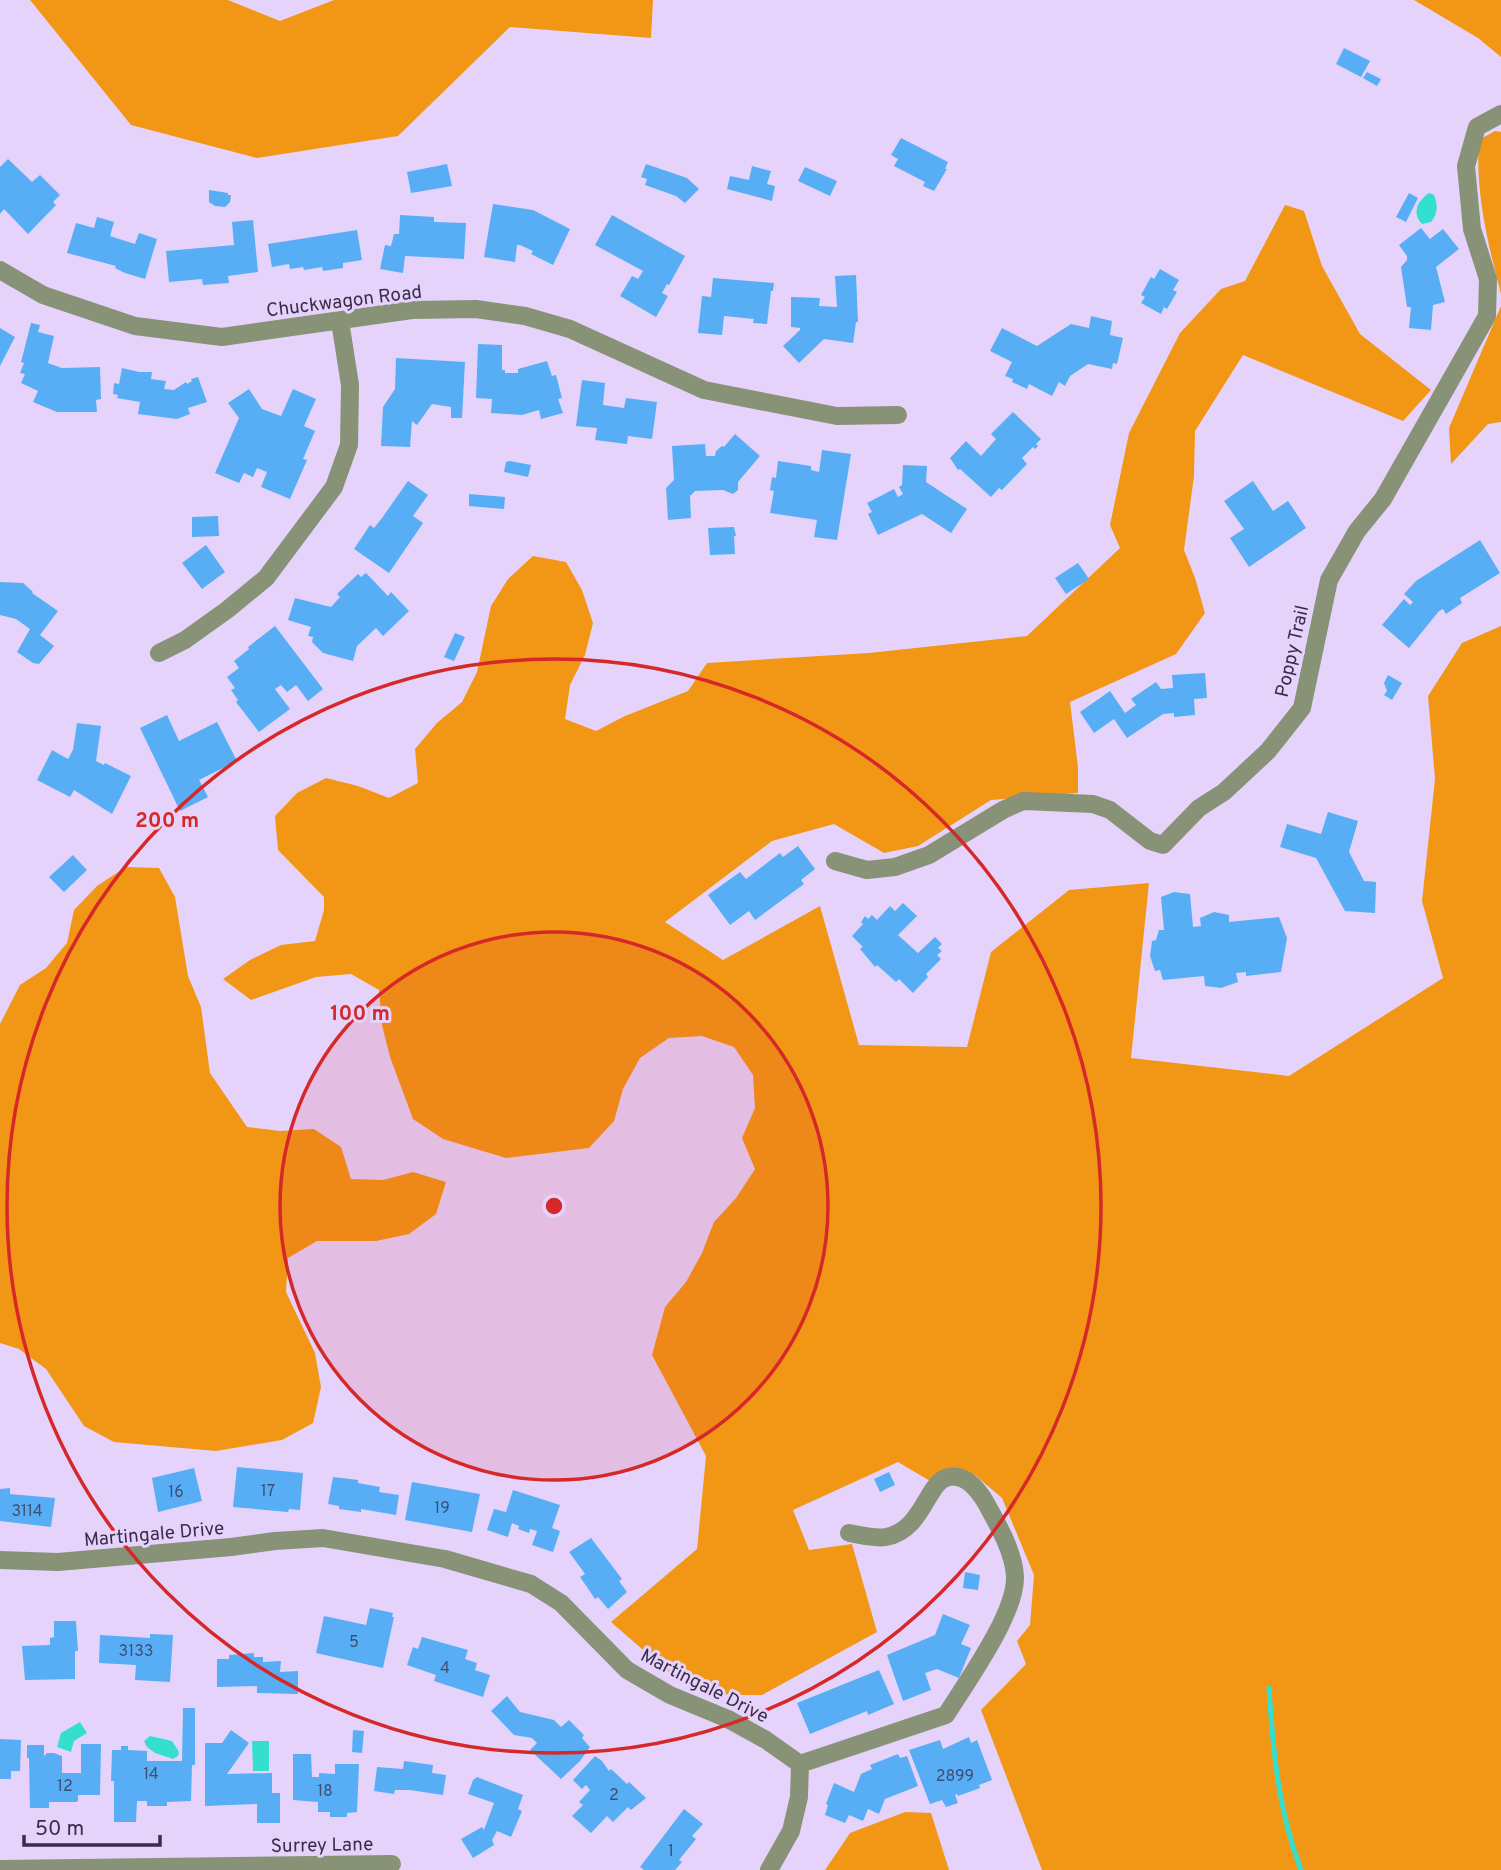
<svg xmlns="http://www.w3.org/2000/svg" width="1501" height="1870" viewBox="0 0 1501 1870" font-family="Overpass,sans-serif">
<rect width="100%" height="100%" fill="#e6d3fc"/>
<path fill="#f29616" d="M30 0H228L280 21 334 0H653L651 38 510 27 398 136 257 158 131 125Z
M1414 0H1501V57L1478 38Z
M1495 131 1501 132V294C1488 244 1475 192 1479 140Z
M1285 205 1304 211 1322 266 1360 334 1431 390 1403 421 1243 355 1195 431 1194 476 1184 550 1195 578 1205 613 1176 654 1070 702 1078 767V793L991 800 918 846 884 853 834 824 772 841 665 922 723 960 820 906 859 1045 967 1047 991 952 1069 890 1149 883 1131 1058 1289 1076 1443 978 1422 901 1435 779 1428 696 1462 643 1501 626V1870H1042L981 1710 1026 1664 1017 1641 1030 1625 1034 1575 1002 1498 975 1475 941 1473 930 1481 898 1462 793 1510 809 1550 852 1544 877 1632 762 1695H728L674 1677 611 1622 697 1549 706 1456 652 1355 665 1307 686 1282 702 1253 714 1222 736 1198 755 1169 742 1138 755 1108 753 1075 734 1047 702 1036 669 1038 640 1058 623 1089 614 1121 589 1148 506 1158 443 1139 413 1119 390 1057 382 1025 379 990 351 974 316 977 251 1000 223 979 250 960 281 945 315 941 324 910V897L278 850 275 816 297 793 326 778 358 786 389 798 418 783 415 749 437 723 462 702 477 672 491 606 508 579 533 556 566 562 582 590 593 623 585 655 570 685 565 719 596 731 625 716 688 691 707 663 869 653 1027 636 1120 548 1110 525 1129 433 1180 333 1221 289 1245 281Z
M1501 306V422L1488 424 1451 464 1449 428Z
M126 867 159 868 175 897 188 976 201 1007 210 1073 247 1127 280 1131 314 1129 341 1147 351 1179 383 1180 413 1172 446 1182 436 1214 409 1234 376 1241H317L288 1258 286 1292 315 1353 321 1387 313 1423 282 1440 216 1451 114 1442 84 1426 46 1369 19 1349 0 1343V1024L20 985 46 968 67 943 74 910 97 886Z
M905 1812 931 1813 949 1870H825L850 1833Z"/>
<path fill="#34dfd0" d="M1429 193 1434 195C1438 205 1438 214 1431 222L1422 224C1411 214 1418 200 1429 193Z
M80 1722 87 1733 74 1741 71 1752 57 1747 61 1733Z
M150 1736 172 1741 179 1752 178 1756 173 1759 155 1753 147 1747 144 1741Z
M252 1741H269V1771H253Z"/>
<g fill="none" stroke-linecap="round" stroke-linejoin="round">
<path stroke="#34dfd0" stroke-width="5" d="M1269 1688C1273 1751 1278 1810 1301 1870"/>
</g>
<path fill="#57aef5" d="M1344 48 1370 61 1361 77 1336 64Z
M1367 72 1381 79 1377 86 1363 78Z
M901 138 948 162 945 169H947L934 191 923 186 925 182 894 166 898 159 891 155Z
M8 159 32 182 40 175 60 195 53 202 56 205 28 234 4 209 0 214V167Z
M447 164 452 186 411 193 407 172Z
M646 164 687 178 699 189 685 203 676 196 645 185 647 179 641 177Z
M752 166 771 171 767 184 775 186 772 201 727 189 730 176 749 180Z
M805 167 837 181 830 196 798 181Z
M209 190 228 193V195H231L230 202 225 207 215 206 209 202Z
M1409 193 1418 198 1406 222 1396 217Z
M493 204 533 210 570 229 553 265 531 254 533 251 520 245H517L515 262 484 257Z
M400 215 434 217V222L466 223 464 259 405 256 403 273 380 269 385 245 391 246 394 234H399Z
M612 215 685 256 669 285 667 284 662 293 668 296 656 317 620 296 632 276 638 279 643 271 595 245Z
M97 217 114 222 110 236 135 244 139 233 157 239 145 279 125 273 115 268 116 266 67 253 76 223 94 228Z
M253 220 258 272 228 276 229 283 203 285 202 279 169 282 166 251 234 245 232 222Z
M1421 228 1430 239 1443 229 1459 249 1436 267 1445 302 1433 305 1431 330 1409 328 1411 307H1407L1401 267 1407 260V256L1399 245Z
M357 230 362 260 343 263V268L323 271 322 267 304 270 303 267 290 269 289 264 272 267 268 244Z
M1160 269 1179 280 1173 290 1177 292 1167 309 1164 307 1161 314 1141 303 1145 297 1141 295 1151 277 1154 279Z
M856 275 858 322H856L853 343 824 339 799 363 783 346 800 330V328L791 327V297L820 298 819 306 837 307 835 276Z
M713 278 774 283 773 291H771L767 324 753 323 754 319 724 316 722 335 698 333 702 296 711 297Z
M1091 316 1112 321 1110 335 1123 338 1117 364 1113 363 1112 369 1088 364 1070 376 1065 386 1059 382 1052 396 1029 384 1027 389 1012 382 1013 379 1005 376 1012 362 990 351 1002 328 1037 346 1071 324 1089 328Z
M31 323 40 325 38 332 54 336 48 363 62 368 100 367 101 399 96 400 97 412H57L33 402 38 391 21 383 25 374 20 373 24 363 21 362Z
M0 328 15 337 0 366Z
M478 344 502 345V370H505V373H518V369L547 361 552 376 556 375 562 398 558 399 563 413 541 419 539 410 522 415 491 413 492 399 476 398Z
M396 358 465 362 462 418H451V407L432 404 417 425 412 421 410 447 381 446 383 407 395 389Z
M122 368 139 372H152L151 379 166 381 164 389 174 390 186 382 187 384 192 381 191 379 198 377 207 402 188 408 190 414 177 419 138 414 140 402 117 398 118 395 113 394 114 383 119 384Z
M582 380 605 383 603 405 624 408 626 398 657 402 652 439 628 436 627 444 595 440 597 428 576 426Z
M249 389 262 409 281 416 293 389 316 399 304 426 315 431 303 459 307 460 290 499 261 487 267 472 257 468 253 477 244 473 239 483 215 473 239 418 228 403Z
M1013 412 1041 439 1036 444 1038 446 1035 449 1033 447 1022 458 1027 464 1002 490 999 488 991 497 960 469 958 470 950 458 966 441 981 456 996 439 991 434Z
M735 434 760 456 738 482V490L733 494 723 490 695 491 690 496 691 518 668 520 666 488 674 480 672 446 705 444 706 456H715L716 451 722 446 724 447Z
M822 450 851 454 837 540 814 537 817 520 770 513 774 491 770 490 772 477 776 478 778 461 811 466V470L819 472Z
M510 461 531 465 528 477 504 472 506 462Z
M903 465 927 466 926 482 967 509 951 533 922 514 878 535 868 514 872 512 867 503 894 489 898 497 903 494 899 487 902 485Z
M408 481 428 495 413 516 423 523 389 573 354 549 370 525 374 528 382 518Z
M1253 481 1273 511 1288 501 1306 528 1249 567 1230 538 1244 529 1224 501Z
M469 494 505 497 504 509 469 506Z
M218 516 219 536 192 537V517Z
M734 527 736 536H734L735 554 710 555 708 528Z
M1480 540 1500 573 1460 598 1462 603 1446 614 1443 609 1439 611 1409 648 1382 625 1404 599 1410 605 1413 602 1404 594 1416 581Z
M206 545 225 572 202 589 182 563Z
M1078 563 1089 579 1066 594 1055 578Z
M366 573 388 596 391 592 409 611 383 636 376 628 357 646 353 661 323 653 312 642 313 637 308 636 311 627 288 620 295 598 331 607 340 597 337 594 358 574 361 577Z
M0 582 23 583 33 592 32 593 58 611 40 635 54 646 39 664 33 663 17 652 30 629 16 619 0 615Z
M275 626 323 689 308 701 296 685 287 692 281 685 275 689 290 709 259 732 236 702 238 700 231 690 235 688 227 677 239 668 234 661 249 649 248 647Z
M455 633 465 637 454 661 444 657Z
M1205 673 1207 698 1194 699 1195 715 1174 717V713L1163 714 1127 738 1114 719 1094 733 1080 712 1110 691 1125 713 1136 705 1131 699 1156 682 1161 689 1173 688 1172 675Z
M1388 675 1402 683 1392 700 1384 695 1387 691 1384 683Z
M167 715 179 741 217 722 237 761 199 780 208 797 180 811 140 728Z
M77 723 101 726 96 761 104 765 105 763 131 776 112 814 74 790 70 797 37 780 52 750 68 759 73 750Z
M1328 812 1358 821 1349 852 1364 881 1376 882 1375 913 1345 911 1316 858 1280 847 1287 824 1321 834Z
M798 846 815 869 801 880 804 884 755 920 749 911 730 925 708 895 740 872 746 879 780 853 783 857Z
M73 855 87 870 64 892 49 877Z
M1174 892 1190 894 1193 927 1201 926 1200 918 1214 912 1229 915V922L1279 917 1287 938 1281 972 1246 976V972L1236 973 1238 982 1221 988 1205 986 1204 976 1163 980 1160 970 1155 971 1150 956 1152 941 1156 940 1159 930H1164L1161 897Z
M903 903 917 916 898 935 918 953 935 937 942 944 938 948 942 951 937 955 941 959 926 974 928 977 913 993 899 979 896 982 877 965 875 967 860 949 863 947 852 936 863 924 861 922 865 916 868 919 872 915 877 920 890 906 895 911Z
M237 1467 303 1473 300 1510 289 1509 288 1512 233 1507Z
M194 1468 202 1501 158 1512 152 1478Z
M889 1472 895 1485 880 1492 874 1479Z
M333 1477 358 1480V1483L380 1487 379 1492 399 1495 396 1515 361 1509V1512L339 1509V1506L328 1504Z
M412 1482 480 1494 472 1532 405 1520Z
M10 1488V1494L55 1498 51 1527 0 1521V1489Z
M513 1490 560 1505 552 1528 560 1531 553 1552 532 1545 537 1531 530 1529 529 1533 518 1529 519 1526 512 1523 508 1537 487 1530 494 1509 506 1512Z
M591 1538 622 1579 619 1581 627 1592 608 1609 598 1597 595 1599 587 1587 580 1577 585 1574 569 1552Z
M965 1572 980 1575 978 1590 963 1588Z
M370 1608 393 1613 392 1617H394L383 1668 316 1653 324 1616 366 1625Z
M943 1614 970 1625 961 1644 971 1648 959 1678 937 1669 925 1673 931 1690 903 1701 887 1655 935 1635Z
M54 1621H76L78 1651H75V1679L25 1680 22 1646 50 1645V1638L54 1637Z
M150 1634 173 1635 170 1682 135 1680 136 1665 99 1663 100 1635 150 1638Z
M422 1637 468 1650 465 1659 477 1663 475 1670 490 1675 483 1697 434 1681 436 1675 407 1665 413 1647 418 1649Z
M254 1653V1657H263V1662L281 1661 280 1672 298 1671V1694L257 1693V1686L217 1687V1659H229V1655Z
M879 1670 894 1704 868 1715 867 1711 810 1734 797 1703Z
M507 1696 520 1712 554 1720 561 1727 569 1720 584 1735 582 1738 590 1747 580 1761 561 1779 530 1750 537 1743 532 1738 514 1735 491 1711Z
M183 1708H195V1765H192L191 1801 167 1802V1806H147V1801H137L136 1822H114V1781H111L112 1750H121V1746H128V1750L147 1751V1761H182Z
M231 1730 249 1743 227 1774 272 1773V1793H280V1823H257V1804L205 1806V1743H222Z
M353 1730 364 1731 362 1753 352 1752Z
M969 1737 971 1743 977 1740 992 1780 979 1785 980 1788 958 1796 957 1794 955 1795 958 1803 946 1807 942 1800 930 1804 909 1750 940 1740 943 1749Z
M0 1739 21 1740 20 1771H11V1779H0Z
M81 1744H101L100 1795H78V1801L76 1802H49V1808H30L29 1758H27V1745H44V1756L47 1753H54L62 1756V1773H81Z
M293 1754H311L312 1777H319V1773L335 1774V1764H359L357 1812 347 1813V1817H330V1812H318V1802L293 1800Z
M898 1754 900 1758 907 1756 918 1786 885 1799 879 1814 868 1809 863 1821 849 1815 845 1823 825 1815 828 1805 826 1804 834 1783 854 1792 861 1774 872 1769 870 1765Z
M595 1756 602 1761 609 1771 611 1769 627 1784 629 1782 646 1798 631 1810 628 1807 613 1822 607 1816 591 1833 572 1816 583 1805 579 1802 590 1790 586 1785 582 1789 573 1780Z
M404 1761 433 1765 432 1773 446 1775 443 1795 410 1790H395L394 1794 374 1791 377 1767 403 1769Z
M477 1777 523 1795 518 1809 522 1811 511 1837 497 1831 492 1840 494 1845 473 1858 461 1839 482 1827 484 1830 494 1803 468 1794 473 1780Z
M684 1809 703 1824 692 1836 696 1839 679 1860 682 1862 675 1870H644L640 1867Z"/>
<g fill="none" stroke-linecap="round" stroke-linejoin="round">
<path stroke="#879276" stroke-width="18" d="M0 270 43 295 135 326 222 337 412 310 476 309 525 316 570 329 704 390 837 416 898 415
M159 653 185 640 227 610 266 578 334 487 349 445 350 385 340 321
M835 861 867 870 895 867 929 855 1003 810 1023 801 1093 804 1110 810 1150 841 1163 845 1199 808 1224 792 1268 751 1302 708 1329 580 1357 531 1383 499 1487 316 1488 279 1472 229 1466 166 1477 127 1501 114
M0 1560 58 1562 231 1547 275 1541 323 1538 445 1559 531 1584 561 1603 627 1670 670 1695 728 1719 766 1740 800 1764
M800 1764 946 1715C966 1683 1016 1614 1015 1577 1014 1552 998 1525 986 1503 979 1491 966 1474 949 1477 927 1480 924 1530 886 1537 875 1539 860 1535 849 1533
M0 1869 392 1864
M769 1870 791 1831 799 1797 800 1764"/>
</g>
<circle cx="554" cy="1206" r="274" fill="#d62828" fill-opacity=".12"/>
<g fill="none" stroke="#d62828" stroke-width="3.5">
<circle cx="554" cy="1206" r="274"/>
<circle cx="554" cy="1206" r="547"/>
</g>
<g text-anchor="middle" stroke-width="6" stroke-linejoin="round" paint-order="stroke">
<g font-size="16" fill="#414d73">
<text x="268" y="1496">17</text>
<text x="176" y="1497">16</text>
<text x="442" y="1513">19</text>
<text x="27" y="1516">3114</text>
<text x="354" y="1647">5</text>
<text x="136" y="1656">3133</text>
<text x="445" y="1673">4</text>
<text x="151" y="1779">14</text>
<text x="955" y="1781">2899</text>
<text x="65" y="1791">12</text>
<text x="325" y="1796">18</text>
<text x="614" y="1800">2</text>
<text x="671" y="1856">1</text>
</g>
<g font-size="19" fill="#3a2d48" stroke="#e6d3fc">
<text transform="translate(344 300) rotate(-7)" y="7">Chuckwagon Road</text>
<text transform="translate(1291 651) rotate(-77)" y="7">Poppy Trail</text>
<text transform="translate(154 1533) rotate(-5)" y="7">Martingale Drive</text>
<text transform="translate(705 1685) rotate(27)" y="7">Martingale Drive</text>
<text transform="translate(322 1844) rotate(-1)" y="7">Surrey Lane</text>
</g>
</g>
<circle cx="554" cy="1206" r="10" fill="#d62828" stroke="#e6d3fc" stroke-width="3.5"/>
<g font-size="21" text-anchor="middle" font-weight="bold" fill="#d62828" stroke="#e6d3fc" stroke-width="6" stroke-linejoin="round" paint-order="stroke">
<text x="167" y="827">200 m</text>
<text x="360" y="1020">100 m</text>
</g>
<path d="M24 1835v10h136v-10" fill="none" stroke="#3a2d48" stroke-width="3.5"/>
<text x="35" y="1835" font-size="21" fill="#3a2d48" stroke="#e6d3fc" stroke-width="5" paint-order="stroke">50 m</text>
</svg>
